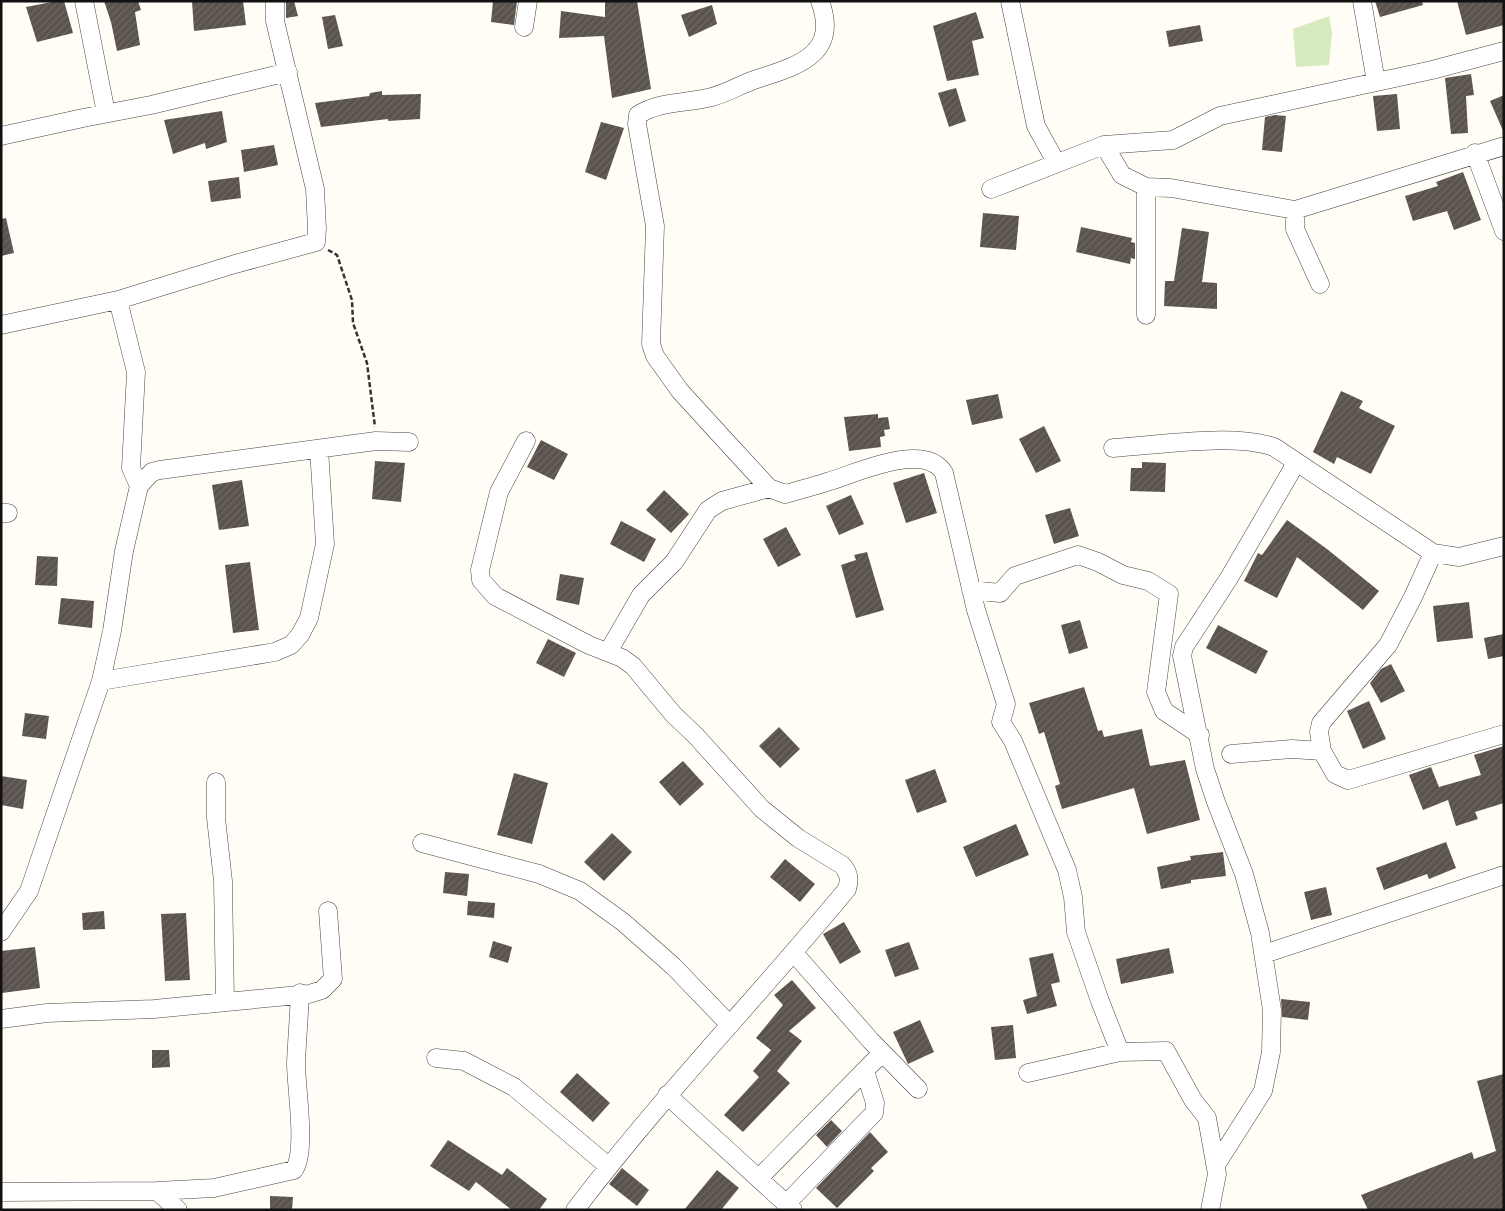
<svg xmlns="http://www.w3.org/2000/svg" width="1505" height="1211" viewBox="0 0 1505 1211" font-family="Lora,serif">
<defs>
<pattern id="building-hatch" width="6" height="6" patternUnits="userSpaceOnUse" patternTransform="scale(1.25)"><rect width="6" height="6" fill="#5a524d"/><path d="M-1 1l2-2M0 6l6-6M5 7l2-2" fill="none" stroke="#6d6662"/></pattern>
</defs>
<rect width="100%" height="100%" fill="#fffdf5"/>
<path fill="#d5ebbd" d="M1329 16 1332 32 1329 65 1296 67 1293 29Z"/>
<path fill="url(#building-hatch)" d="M57 1H64L73 33 37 42 26 7Z
M104 1H138L141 10 135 12 140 45 117 51 111 22Z
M192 1H243L246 25 194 31Z
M286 1H294L298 16 286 18Z
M493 1H517L514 25 491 22Z
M605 1H637L651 89 612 98 604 36 559 38 561 11 605 17Z
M1375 1H1422L1423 5 1380 17Z
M1457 1H1504V25L1466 35Z
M712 5 717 24 689 37 681 15Z
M976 12 984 38 972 41 979 75 947 81 933 26Z
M335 15 343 46 328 49 322 17Z
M1200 25 1203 41 1169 47 1166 31Z
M1471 74 1474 95 1466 96 1468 133 1451 134 1445 78Z
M956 88 966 121 949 127 938 93Z
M382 91V95L421 94 420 119 388 121V119L321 127 315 103 369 96 370 93Z
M1397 94 1400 129 1377 131 1373 96Z
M1504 95V133L1490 101Z
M222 111 227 142 206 149 205 143 173 154 164 120Z
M1275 115 1286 116 1282 152 1262 150 1265 117Z
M601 122 624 128 606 180 585 172Z
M274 145 278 165 244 172 241 150Z
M1463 172 1481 220 1454 230 1447 211 1413 221 1405 196 1438 186 1436 182Z
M239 177 241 198 211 202 208 181Z
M983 213 1019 216 1016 250 980 247Z
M6 218 14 253 1 256V219Z
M1081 227 1132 238 1131 242 1135 243V259L1131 258 1130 264 1076 252Z
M1182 228 1209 232 1202 282 1217 283V309L1164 306 1165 281H1174Z
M1341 391 1363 401 1359 408 1395 426 1371 474 1337 457 1334 464 1313 452Z
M998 394 1003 418 972 425 966 400Z
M878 414V418L888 417 890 429 884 430 885 436 880 437 881 447 849 451 844 417Z
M1044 426 1061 461 1036 473 1019 439Z
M541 440 568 454 554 480 527 467Z
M375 461 405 463 401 502 372 499Z
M1142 462 1166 463 1165 492 1130 491 1131 468H1142Z
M924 473 937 513 906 523 893 483Z
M242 480 249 526 219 530 212 485Z
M664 490 689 514 671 533 646 510Z
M851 495 864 524 839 535 826 506Z
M1070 508 1079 536 1054 544 1045 515Z
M1287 520 1327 549 1379 591 1363 610 1297 557 1277 598 1244 581 1258 553 1262 555Z
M621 521 656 539 644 562 610 544Z
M786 527 801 555 778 567 763 539Z
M867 552 884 610 856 618 841 565 856 560 854 555Z
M37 556 58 557 57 586 35 585Z
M250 562 259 630 233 633 225 565Z
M560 574 584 578 579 605 556 600Z
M61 598 94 601 92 628 58 624Z
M1469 602 1473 638 1437 642 1433 606Z
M1080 620 1088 648 1069 654 1061 625Z
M1218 625 1268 651 1256 674 1206 648Z
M1504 634V656L1488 659 1484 638Z
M548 639 576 653 564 677 536 663Z
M1391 664 1405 691 1381 703 1370 683 1381 669Z
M1084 687 1098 731 1102 730 1104 737 1142 729 1150 766 1185 760 1200 820 1147 834 1134 788 1062 809 1055 786 1060 784 1044 732 1039 734 1029 703Z
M1369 701 1386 739 1363 749 1347 711Z
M25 713 49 716 46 739 22 736Z
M779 727 800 749 780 768 759 746Z
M1504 746V803L1475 812 1478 819 1456 826 1448 800 1423 810 1409 775 1431 767 1439 787 1481 775 1474 755Z
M683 761 704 784 680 806 659 782Z
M935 769 947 802 917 813 905 780Z
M514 773 548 783 532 844 497 835Z
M1 776 27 780 23 809 1 805Z
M1016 824 1029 855 976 877 963 847Z
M612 833 632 852 604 881 584 862Z
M1446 842 1456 868 1429 879 1427 874 1384 890 1376 868Z
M1223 852 1226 876 1191 880V883L1161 889 1157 867 1191 860 1190 856Z
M785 859 815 884 800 902 770 877Z
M445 872 469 874 467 896 443 893Z
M1326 887 1332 915 1311 920 1304 892Z
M468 901 495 903 494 918 467 915Z
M104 911 105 929 83 930 82 913Z
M186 913 190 980 165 981 161 914Z
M844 922 861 952 840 964 823 934Z
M493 941 512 947 508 963 489 957Z
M909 942 919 969 895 977 885 950Z
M35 947 40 988 2 993 1 951Z
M1169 948 1174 973 1121 984 1116 959Z
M1053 953 1060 982 1051 984 1057 1006 1027 1014 1023 1000 1037 996 1029 958Z
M792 980 816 1008 789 1031 802 1041 777 1071 790 1083 743 1132 724 1115 759 1077 753 1071 771 1050 756 1038 783 1005 774 995Z
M1281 999 1310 1002 1308 1020 1282 1017Z
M920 1020 934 1052 908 1064 893 1032Z
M1013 1025 1016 1058 995 1060 991 1027Z
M152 1050H169L170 1067 152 1068Z
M577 1073 610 1103 593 1122 560 1092Z
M1504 1074V1210H1368L1361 1195 1472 1152 1474 1159 1496 1151 1477 1081Z
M831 1120 842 1131 827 1147 816 1135Z
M870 1132 888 1152 871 1168 874 1171 837 1208 816 1188Z
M448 1140 502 1175 507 1168 547 1199 539 1210H512L476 1182 469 1191 430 1166Z
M622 1168 649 1190 637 1206 609 1184Z
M717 1170 739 1188 721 1210H684Z
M270 1196 293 1197 292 1210H270Z"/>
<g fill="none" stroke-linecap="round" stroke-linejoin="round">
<defs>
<path id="street" d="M84 1 106 113
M820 1C840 56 796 66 754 80 740 85 727 93 712 97 689 103 659 101 638 115L637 124 655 226 651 344 655 356 680 391 723 438 769 488 785 494C800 490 815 486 830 481 857 473 925 441 944 473L976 610 1006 704 1001 722 1013 741 1067 870 1073 897 1076 932 1100 1001 1120 1052
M1010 1 1036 126 1056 162
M1362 1 1376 82
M524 27 528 1
M1 136 83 118 151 105 288 72
M1104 145 1122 175 1146 187 1171 188 1295 210 1504 146
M1475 153 1504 231
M991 189 1104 145 1173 140 1220 116 1432 70 1504 51
M1295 210V229L1320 284
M118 300 136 372 131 468 139 486
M1146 315V187
M1 325 118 300 235 264 316 242 317 229 315 189 275 21V1
M526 441 499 492 480 570 481 580 495 596 589 645 622 658 633 666 673 714 696 736 762 809 798 838 842 865C849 873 850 879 847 889 758 997 660 1098 575 1210
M1113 448C1159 445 1233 433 1274 447L1433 553 1459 557 1504 546
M1 513H8
M1433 553 1413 597 1388 645 1321 723 1319 732 1322 751 1335 774 1348 780 1504 734
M971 590 1000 593 1015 576 1078 555 1098 562 1123 575 1148 581 1169 594 1156 692 1164 711 1200 735
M608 652 641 595 674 562 708 510 722 501 769 488
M101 681 275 652 291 645 300 635 309 618 325 544 319 449
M1231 754 1292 749 1322 751
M216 782V818L223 881 225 1002
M422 843 539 874 580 891 623 922 673 966 730 1025
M1 932 29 891 101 681 112 631 124 551 139 486 152 472 160 470 376 441 409 442
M794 953 871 1041 918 1089
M1264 954 1504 875
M1 1019 47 1013 154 1009 309 994 322 990 333 979 328 911
M436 1058 464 1061 514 1087 608 1166
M1028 1073 1120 1052 1166 1051 1193 1100 1207 1118 1217 1174 1210 1210
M667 1095 793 1210
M1216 1165 1263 1091 1271 1052 1272 1010 1260 933 1244 874 1216 802 1205 769 1182 656 1184 647 1229 578 1296 463
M759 1178 882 1053
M157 1191 178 1210
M1 1192 157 1191 214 1188 294 1170C307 1151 296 1088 296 1063 297 1040 299 1017 300 993
M787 1203 874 1113 875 1103 865 1071"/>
</defs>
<use href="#street" stroke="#444" stroke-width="19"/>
<path stroke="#333" stroke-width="2.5" stroke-dasharray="5 2.5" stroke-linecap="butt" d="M328 250 337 255 352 300 353 323 367 363 375 427"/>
<use href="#street" stroke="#fff" stroke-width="18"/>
</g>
<rect width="1505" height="1211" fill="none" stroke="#111111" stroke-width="5"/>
</svg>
